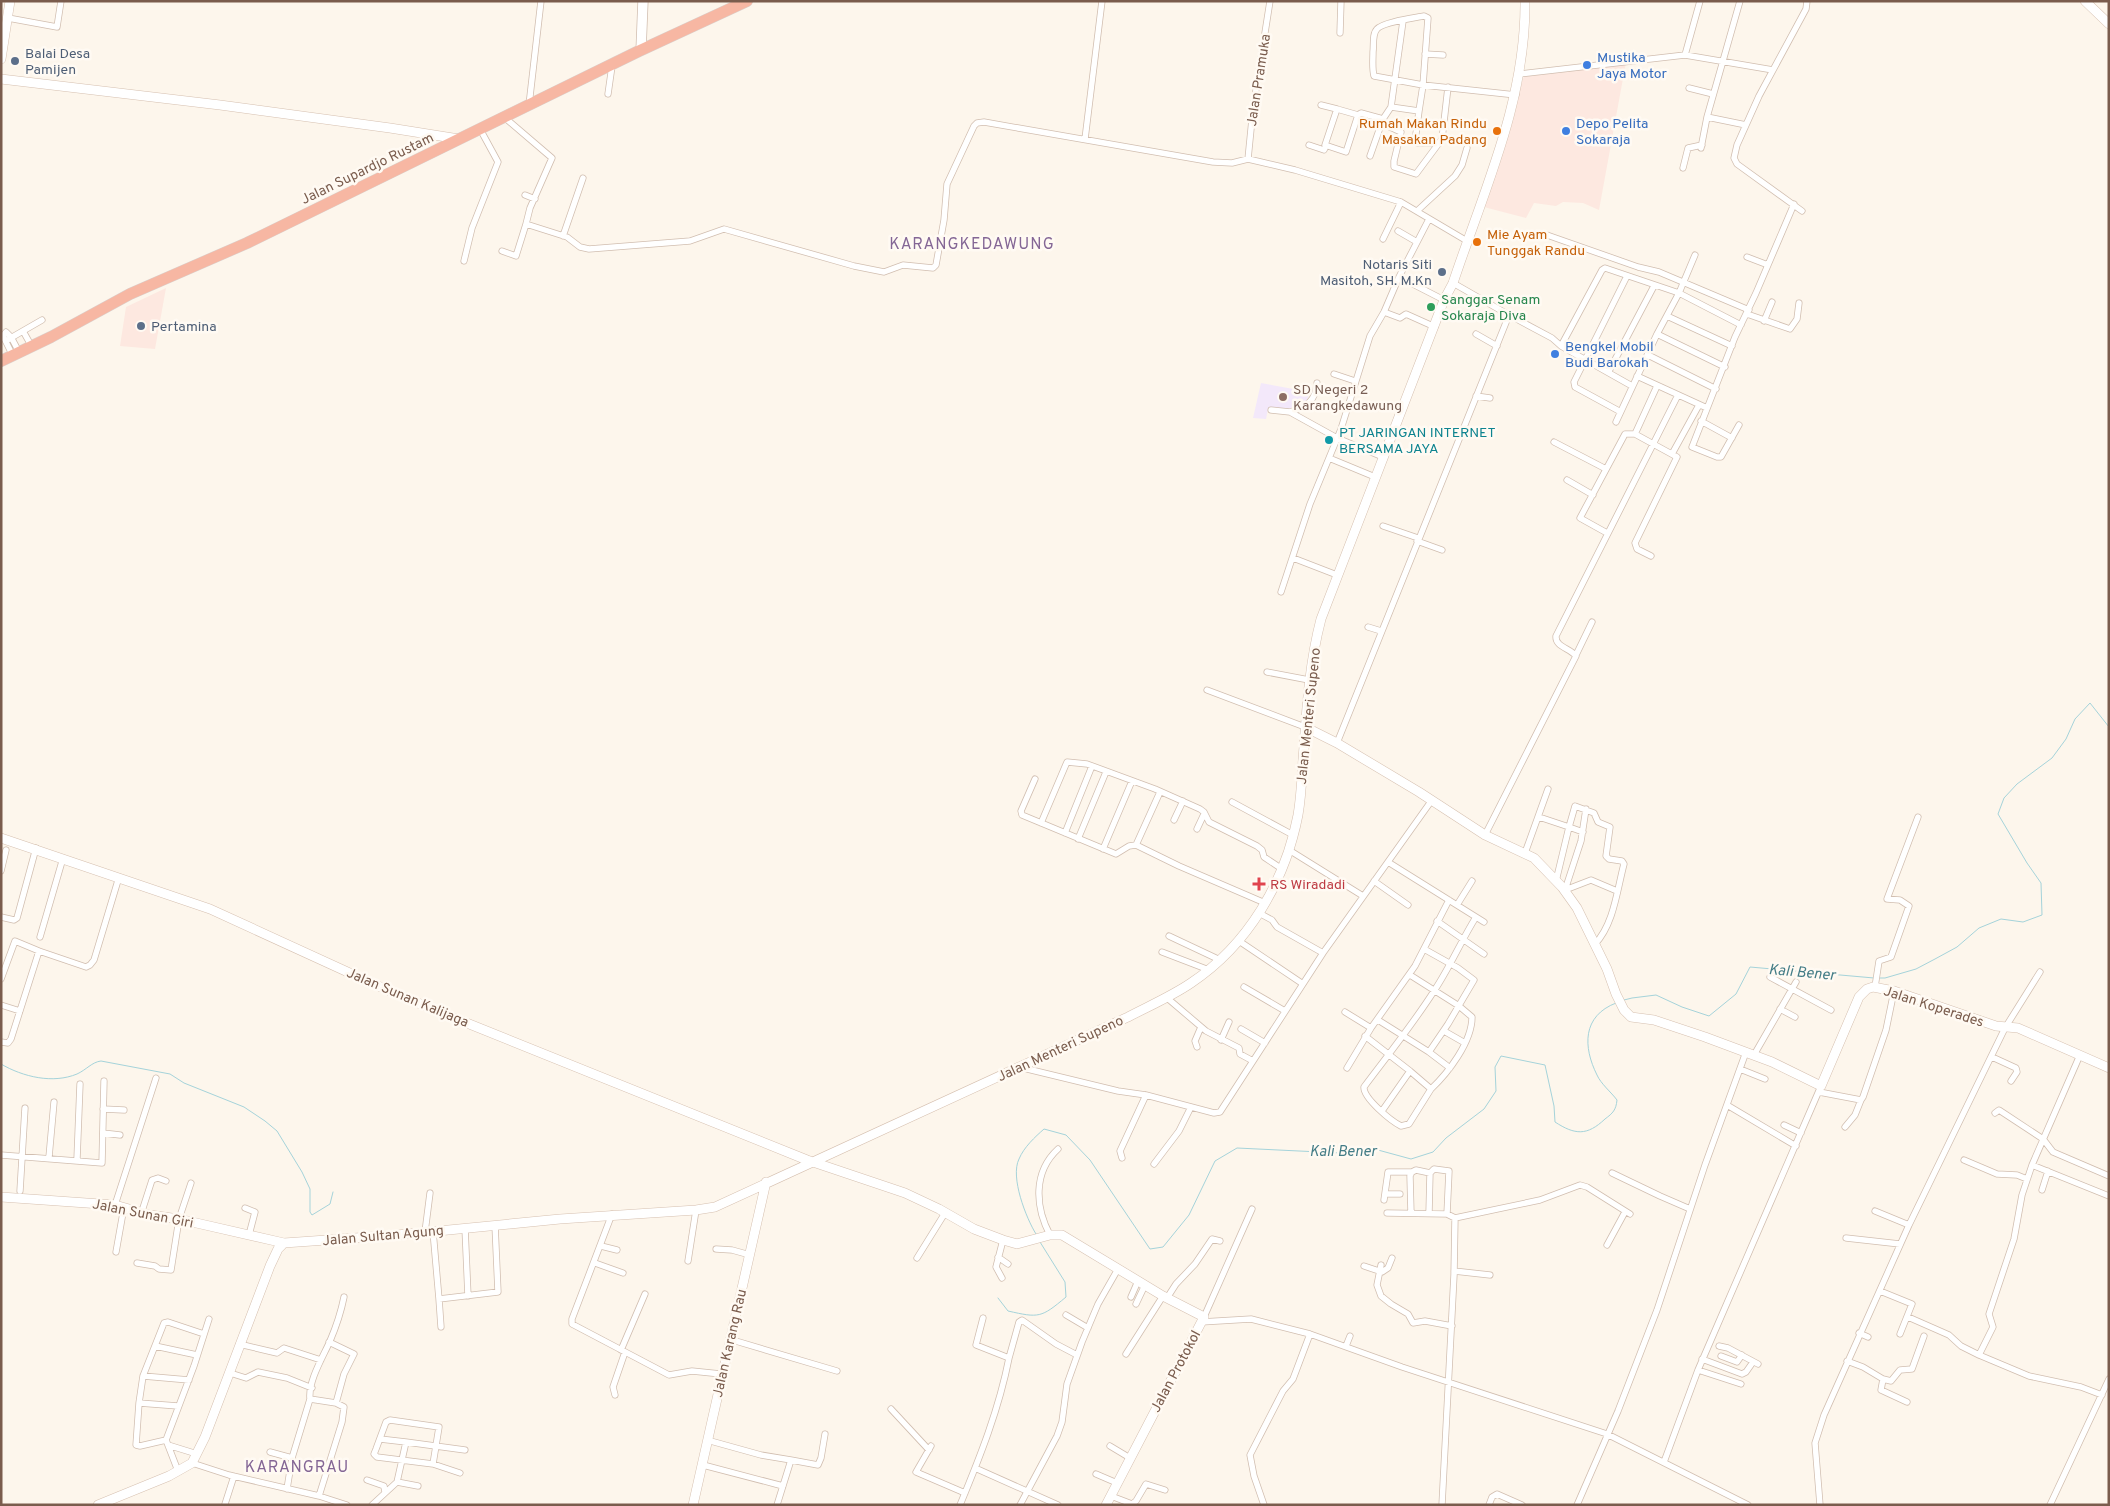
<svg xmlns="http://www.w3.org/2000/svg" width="2110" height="1506" viewBox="0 0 2110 1506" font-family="Overpass,sans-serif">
<rect width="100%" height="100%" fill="#fdf6ec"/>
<path fill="#fde8e0" d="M1626 62 1599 210 1583 203 1563 202 1556 206 1534 203 1526 218 1480 206 1524 76Z
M166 288 155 349 120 346 126 307Z"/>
<path fill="#f3e8fa" d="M1261 383 1310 392 1306 402 1283 411 1268 409 1266 419 1253 418Z"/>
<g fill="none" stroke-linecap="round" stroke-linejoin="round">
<path stroke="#a5d3da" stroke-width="1" d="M1878 978H1885L1916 969 1935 959 1957 947 1979 928 2001 919 2023 922 2042 915 2041 883 2027 863 1998 814 2004 798 2017 784 2052 758 2066 739 2075 719 2090 703 2109 727
M1624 1000 1632 998 1656 995 1682 1007 1709 1016 1736 994 1750 967 1874 978
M1 1064C23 1077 53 1084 77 1074 86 1070 92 1062 101 1061L170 1074 184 1083 244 1107 265 1121 277 1131 302 1172 310 1189V1212L312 1215 330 1204 333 1192
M1036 1234C1026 1218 1010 1177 1019 1159 1024 1147 1035 1137 1044 1129L1066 1135 1090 1160 1150 1249 1163 1247 1189 1215 1215 1161 1237 1148 1361 1154 1378 1150 1411 1159 1433 1152 1446 1138 1484 1109 1496 1091 1495 1067 1501 1056 1545 1065 1554 1106 1555 1122C1575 1135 1587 1136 1605 1119 1613 1113 1616 1110 1617 1100 1611 1092 1601 1084 1597 1075 1583 1047 1582 1016 1616 1003
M998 1298 1008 1311C1039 1318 1041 1318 1066 1297L1065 1282 1040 1242"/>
<defs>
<path id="street" d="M8 18 57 27 61 1
M1403 21 1391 107 1419 111 1423 85 1374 76C1372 69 1373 60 1373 52 1374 45 1372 34 1377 29 1383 22 1414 18 1424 16L1428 18 1423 85 1516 95
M1340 33 1341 1
M643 49 645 1
M639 51 641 1
M1425 54 1443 55
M1685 55 1700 1
M1519 74 1685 55 1773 70
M1689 88 1713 94
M608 94 612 66
M529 105 541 1
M1321 105 1337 109
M1419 111 1415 141 1417 143H1440
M1358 115 1346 152 1325 145 1337 109 1358 115 1361 113 1383 119
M504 117 552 158 530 208 526 224 567 237 580 247 589 249 690 241 724 229 854 266 884 272 903 265 933 268 936 265 944 220 947 184 974 126 977 123 984 122 1213 162 1232 163 1248 159 1295 170 1401 202 1467 241
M1707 117 1746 125
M1381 123 1401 132 1394 161V167L1416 174 1442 139 1448 87
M1085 139 1102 1
M1309 145 1324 150 1326 146
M1701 148 1707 117 1740 1
M1370 156 1383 119 1391 107
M1248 159 1253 109 1270 1
M1683 168 1688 148 1702 145
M525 195 535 199
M1417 211 1455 176 1462 165 1467 148
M1802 211 1737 164 1734 158 1737 145 1759 96 1806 9 1807 1
M1429 219 1399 277 1444 300
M1398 231 1417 242
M1547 235 1638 267 1659 272 1749 310
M563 236 583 178
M1383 239 1401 202
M502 251 516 256 526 224
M1695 255 1679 293 1741 325
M1747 257 1768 265
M464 261 472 228 498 162 480 129
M1453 283 1509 315
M1384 312 1400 318 1406 314 1435 327
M1747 314 1790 329 1797 319 1799 303
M1667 316 1732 346
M1764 321 1772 302
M23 331 32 347
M1476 334 1497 346
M1657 334 1725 367
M9 339 42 320
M1561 346 1602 270 1605 268 1679 293 1657 334 1616 422
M1648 355 1716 389
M13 356 3 336 6 332 11 337 19 352
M1609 371 1654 286
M1334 374 1355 381
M1637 376 1707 408
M1476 396 1490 398
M1271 410 1290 412 1337 438 1383 457
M1619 411 1575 387 1574 382 1627 276
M1290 412C1307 407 1316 400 1317 383
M1701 421 1732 438
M1739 425 1721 457H1717L1692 447 1735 337 1756 293 1794 204
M1635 434 1657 386
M1554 442 1606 469
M1672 454 1699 405
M1329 458 1375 477
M1567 480 1593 495
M1383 526 1418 538
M1607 533 1580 518 1625 434H1635L1677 457 1635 543 1637 549 1651 556
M1417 541 1442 550
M1293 558 1337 575
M1281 592 1310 504 1341 429 1370 336 1384 312 1399 277
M1368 627 1381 631
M1576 655 1592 622
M1267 672 1309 680
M1207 690 1305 727
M1337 743 1509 315 1552 338 1561 346 1632 386
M1035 779 1021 811 1022 815 1116 854 1129 846 1136 845 1179 866 1265 903
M1232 802 1293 835
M1539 817 1569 827 1575 806 1594 813 1598 822 1610 827 1606 856 1609 859 1622 861 1624 864C1617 890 1614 924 1595 944
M1174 820 1183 801
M1041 823 1067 762 1087 764 1155 789 1200 809 1204 812 1209 822 1257 846 1262 850 1264 857 1282 869
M1197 829 1204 814
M1065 833 1092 766
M1485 835 1576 656C1570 648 1555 647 1556 636L1678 395
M1078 839 1106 772
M1136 845 1160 792
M1103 849 1132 781
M1289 850 1363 896
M1525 853 1548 789
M1388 862 1476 917C1461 941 1450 967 1434 991 1413 1024 1388 1055 1364 1087 1363 1098 1391 1121 1401 1126L1409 1124 1431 1089 1410 1071
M1 871 6 850
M1374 881 1408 905
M1556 881 1569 827 1583 832
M1565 890 1581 841 1586 809
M1565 890 1591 880 1617 891
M1457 905 1472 881
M1259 913 1272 920 1277 927 1323 953
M1 917 14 920 17 918 36 848
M1476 917 1484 922
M1437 921 1484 954
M1169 936 1220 960
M40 937 63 858
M1239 941 1303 984
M1162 952 1209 970
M1410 975 1459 1006 1472 1017C1472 1042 1448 1073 1431 1089
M1770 977 1831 1010
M1 979 15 941 39 951
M1244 987 1285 1011
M1875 987 1879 961 1891 957 1909 906 1900 900 1887 899 1918 817
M1166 997 1206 1031 1239 1048 1240 1054 1253 1061
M1 1005 20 1011
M1780 1009 1795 1017
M1345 1012 1371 1028 1415 966 1449 900
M1378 1020 1429 1052 1448 1024 1474 980 1458 968 1424 949
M1241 1029 1265 1043
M1444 1031 1465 1043
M1365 1036 1410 1071 1382 1111
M1221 1040 1229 1022
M1 1042 8 1043 11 1039 39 951 86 967 90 965 94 960 119 877
M1197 1047 1195 1041 1201 1027
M1429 1052 1450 1068
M1754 1055 1796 982
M1992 1057 2016 1068 2017 1072 2011 1081
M1019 1067 1118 1091 1146 1095 1214 1113 1220 1112 1323 953 1432 800
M1347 1068 1371 1028
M1740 1069 1765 1079
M1819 1092 1861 1100 1863 1097 1886 1030 1894 991
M1727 1105 1796 1146
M103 1109 124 1110
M1995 1113 1999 1110 2043 1139 2053 1152 2109 1176
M1784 1125 1801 1133
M1845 1127 1855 1115 1861 1100
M103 1133 120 1135
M1 1155 102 1163 104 1081
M49 1157 54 1102
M1122 1158 1120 1151 1146 1095
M77 1159 80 1084
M1964 1160 1997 1174 2017 1175 2027 1179
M1154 1164 1179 1131 1191 1107
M2032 1165 2109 1196
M1430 1173 1434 1169 1449 1171 1447 1214
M1612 1173 1660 1196 1690 1209
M2042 1190 2048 1171
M20 1191 25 1108
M1385 1194H1400
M1384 1200 1388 1172H1412
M115 1205 156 1078
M245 1208 255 1212 249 1235
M142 1211 152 1180 158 1178 166 1181
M1875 1211 1909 1225
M1387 1213 1447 1214 1455 1218 1540 1200 1580 1185 1587 1187 1630 1214
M1411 1213 1410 1176 1412 1172 1416 1170 1430 1173 1429 1213
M612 1214 572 1319V1324L669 1375 692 1371 721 1374
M465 1228 468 1296
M433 1231 439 1299 498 1292 495 1225
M425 1232 430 1193
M1050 1235C1035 1207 1033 1172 1058 1149
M1846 1238 1900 1244
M1607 1245 1625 1212
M601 1246 617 1250
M716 1249 732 1250 750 1255
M116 1252 124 1207
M998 1257 1008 1264
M917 1258 945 1213
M688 1261 696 1210
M137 1263 155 1266 159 1269 171 1270 179 1219 191 1183
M595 1263 623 1273
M1381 1265 1377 1285 1381 1296 1391 1304 1408 1314 1413 1323 1425 1321 1452 1326
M1364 1266 1382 1272 1388 1268 1392 1258
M1454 1271 1490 1275
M1002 1278 996 1267 1003 1240
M1880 1291 1912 1304 1900 1334
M1131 1297 1138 1281
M1167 1298 1176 1284 1195 1264 1212 1239 1220 1241
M439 1299 441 1327
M1136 1304 1145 1285
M1066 1315 1088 1328
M1204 1317 1252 1209
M1908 1317 1949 1335 1961 1346 1979 1355 2029 1376 2081 1387 2102 1395
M1201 1322 1251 1319 1310 1334 1402 1367 1607 1434 1748 1505
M1859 1333 1868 1337
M729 1339 837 1371
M329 1342 354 1354 344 1374 336 1403
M239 1344 277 1353 284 1348 321 1360
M155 1346 197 1355
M1346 1346 1350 1336
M1719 1346 1728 1348 1758 1364
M621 1350 645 1294
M1126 1354 1163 1296
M1979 1355 1993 1327 1989 1314 2014 1239 2022 1195 2032 1165 2080 1055
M1721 1356 1737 1362 1742 1355
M1009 1358 1019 1322 1022 1320 1056 1344 1077 1355
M1702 1359 1742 1374 1746 1372 1753 1362
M1847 1361 1863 1367 1883 1379 1881 1390 1907 1402
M1698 1370 1741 1384
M230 1373 246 1378 258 1372 287 1378 312 1388
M143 1376 189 1380
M1883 1379 1891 1381 1900 1370 1912 1369 1924 1336
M615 1395 613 1387 625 1352
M139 1403 178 1406
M891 1409 929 1450
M380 1439 406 1442
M166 1440 140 1446 136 1445 139 1403 143 1376 164 1323 168 1322 204 1334
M707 1440 761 1455 791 1460 777 1505
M168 1445 197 1454
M931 1446 916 1472 965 1493
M1110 1446 1130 1458
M270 1452 292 1458
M791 1460 818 1465 821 1458 825 1434
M1664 1462 1698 1370 1821 1086
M192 1463 229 1475 319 1496 347 1505
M433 1464 439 1427 390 1420 386 1422 376 1449 374 1454 377 1457 433 1464 460 1473
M703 1465 783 1486
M975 1468 1058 1505
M178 1471 166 1440 194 1366 209 1319
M1096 1474 1117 1483
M367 1480 384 1486 385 1492
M397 1482 418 1486
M287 1489 292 1458 310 1399
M319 1496 342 1422 344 1407 336 1403 310 1399C308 1381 323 1357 330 1341 336 1327 341 1312 344 1297
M1111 1496 1132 1504 1136 1501 1146 1484 1165 1490
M225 1504 234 1476
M372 1505 397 1482 406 1442 465 1450
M960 1505C980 1457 999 1409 1009 1358L976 1345 983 1318
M1020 1505 1057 1436 1062 1422 1067 1384 1082 1342 1098 1304 1118 1269
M1264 1505 1254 1476 1250 1455 1283 1391 1293 1379 1310 1334
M1442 1505 1454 1275 1455 1218
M1489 1505 1492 1497 1497 1494 1522 1505
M1577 1505 1618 1411 1657 1310 1705 1165 1746 1052
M1820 1505 1815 1443 1824 1415 1909 1225 2005 1028 2040 972
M2050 1505 2109 1379"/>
<path id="secondary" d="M2085 1 2109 24
M1 59 10 1
M1 79 220 105 390 128 459 139
M1305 727 1337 743 1419 792 1485 835 1534 858 1562 887 1577 908 1607 969 1616 994 1624 1010 1631 1017 1654 1020 1705 1037 1772 1062 1821 1086 1859 997 1867 989 1873 987 1894 991 1996 1026 2018 1028 2109 1068
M1 838 210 909 376 985 432 1009 807 1160 905 1193 939 1209 974 1229 1003 1240 1017 1244 1050 1235H1062L1163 1296 1204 1317 1106 1505
M1 1197 115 1205 150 1215 179 1219 284 1243
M98 1505 169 1476 192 1463 205 1437 270 1266 278 1249 284 1243 397 1235 560 1219 696 1210 715 1207 1128 1017C1149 1006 1172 996 1191 983 1248 945 1285 882 1298 815 1302 792 1302 769 1304 747 1307 703 1310 661 1321 619L1444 300 1453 283C1484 190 1526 101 1525 1
M693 1505 766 1182"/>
<path id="highway" d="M1 361 51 337 130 294 247 243 639 51 747 1"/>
</defs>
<use href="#street" stroke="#d1beb0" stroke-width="7"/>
<use href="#secondary" stroke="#d6c0b0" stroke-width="10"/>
<use href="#highway" stroke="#dad1cd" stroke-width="12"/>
<use href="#street" stroke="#fff" stroke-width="5.5"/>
<use href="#secondary" stroke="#fff" stroke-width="9"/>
<use href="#highway" stroke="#f7b7a3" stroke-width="11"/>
</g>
<g fill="#5c6f8a" stroke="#fffaf3" stroke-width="2">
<circle cx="15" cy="61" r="5"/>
<circle cx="1442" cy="272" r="5"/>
<circle cx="141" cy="326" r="5"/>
</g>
<g fill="#3f7fe0" stroke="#fffaf3" stroke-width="2">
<circle cx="1587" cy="65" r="5"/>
<circle cx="1566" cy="131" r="5"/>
<circle cx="1555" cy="354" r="5"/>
</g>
<g fill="#e8710a" stroke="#fffaf3" stroke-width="2">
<circle cx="1497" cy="131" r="5"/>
<circle cx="1477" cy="242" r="5"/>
</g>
<circle fill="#2e9e5b" stroke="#fffaf3" stroke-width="2" cx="1431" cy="307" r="5"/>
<circle fill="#8d6e63" stroke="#fffaf3" stroke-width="2" cx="1283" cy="397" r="5"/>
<circle fill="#0f9aa8" stroke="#fffaf3" stroke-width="2" cx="1329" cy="440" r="5"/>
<path fill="#e0444e" stroke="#fffaf3" stroke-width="2" d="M1256.5 876.5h5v5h5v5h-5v5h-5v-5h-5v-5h5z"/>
<g text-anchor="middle" stroke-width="5" stroke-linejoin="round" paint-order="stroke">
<g font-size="14" fill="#4e5e75" stroke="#fffaf3" text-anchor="start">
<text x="25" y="58">Balai Desa<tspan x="25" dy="16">Pamijen</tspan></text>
<text x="1432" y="269" text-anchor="end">Notaris Siti<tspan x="1432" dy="16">Masitoh, SH. M.Kn</tspan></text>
<text x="151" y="331">Pertamina</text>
</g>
<g font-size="14" fill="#366cbe" stroke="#fffaf3" text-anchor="start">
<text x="1597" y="62">Mustika<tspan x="1597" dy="16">Jaya Motor</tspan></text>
<text x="1576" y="128">Depo Pelita<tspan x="1576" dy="16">Sokaraja</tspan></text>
<text x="1565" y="351">Bengkel Mobil<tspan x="1565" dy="16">Budi Barokah</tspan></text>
</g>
<g font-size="14" fill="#7a5c4d" stroke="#fffaf3">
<text transform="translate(1258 80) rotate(-81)" y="5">Jalan Pramuka</text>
<text transform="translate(367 168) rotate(-26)" y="5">Jalan Supardjo Rustam</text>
<text transform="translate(1308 716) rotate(-84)" y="5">Jalan Menteri Supeno</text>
<text transform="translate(408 997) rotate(23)" y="5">Jalan Sunan Kalijaga</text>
<text transform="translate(1934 1006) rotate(18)" y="5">Jalan Koperades</text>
<text transform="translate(1060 1048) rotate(-25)" y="5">Jalan Menteri Supeno</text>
<text transform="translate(143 1213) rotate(11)" y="5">Jalan Sunan Giri</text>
<text transform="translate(383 1235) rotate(-5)" y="5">Jalan Sultan Agung</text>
<text transform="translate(729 1343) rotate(-77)" y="5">Jalan Karang Rau</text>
<text transform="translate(1175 1371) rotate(-62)" y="5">Jalan Protokol</text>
</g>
<g font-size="14" fill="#c56008" stroke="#fffaf3" text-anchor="end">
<text x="1487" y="128">Rumah Makan Rindu<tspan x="1487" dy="16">Masakan Padang</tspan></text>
<text x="1487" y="239" text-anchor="start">Mie Ayam<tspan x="1487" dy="16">Tunggak Randu</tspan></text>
</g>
<g font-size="14" fill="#27864d" stroke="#fffaf3" text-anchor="start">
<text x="1441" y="304">Sanggar Senam<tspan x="1441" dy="16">Sokaraja Diva</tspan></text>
</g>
<g font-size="14" fill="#785e54" stroke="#fffaf3" text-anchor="start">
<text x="1293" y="394">SD Negeri 2<tspan x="1293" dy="16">Karangkedawung</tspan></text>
</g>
<g font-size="14" fill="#0d838f" stroke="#fffaf3" text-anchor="start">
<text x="1339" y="437">PT JARINGAN INTERNET<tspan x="1339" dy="16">BERSAMA JAYA</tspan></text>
</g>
<g font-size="14" fill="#be3a42" stroke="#fffaf3" text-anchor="start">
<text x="1270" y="889">RS Wiradadi</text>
</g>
<g font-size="15" font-style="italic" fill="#437c86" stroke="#fffaf3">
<text transform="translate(1802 972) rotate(5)" y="5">Kali Bener</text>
<text x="1343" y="1156">Kali Bener</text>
</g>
<g font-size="16" letter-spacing="1" fill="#846695" stroke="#fffaf3">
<text x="972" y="249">KARANGKEDAWUNG</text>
<text x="297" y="1472">KARANGRAU</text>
</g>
</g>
<rect width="2110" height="1506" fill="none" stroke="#7a5c4d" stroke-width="5"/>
</svg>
